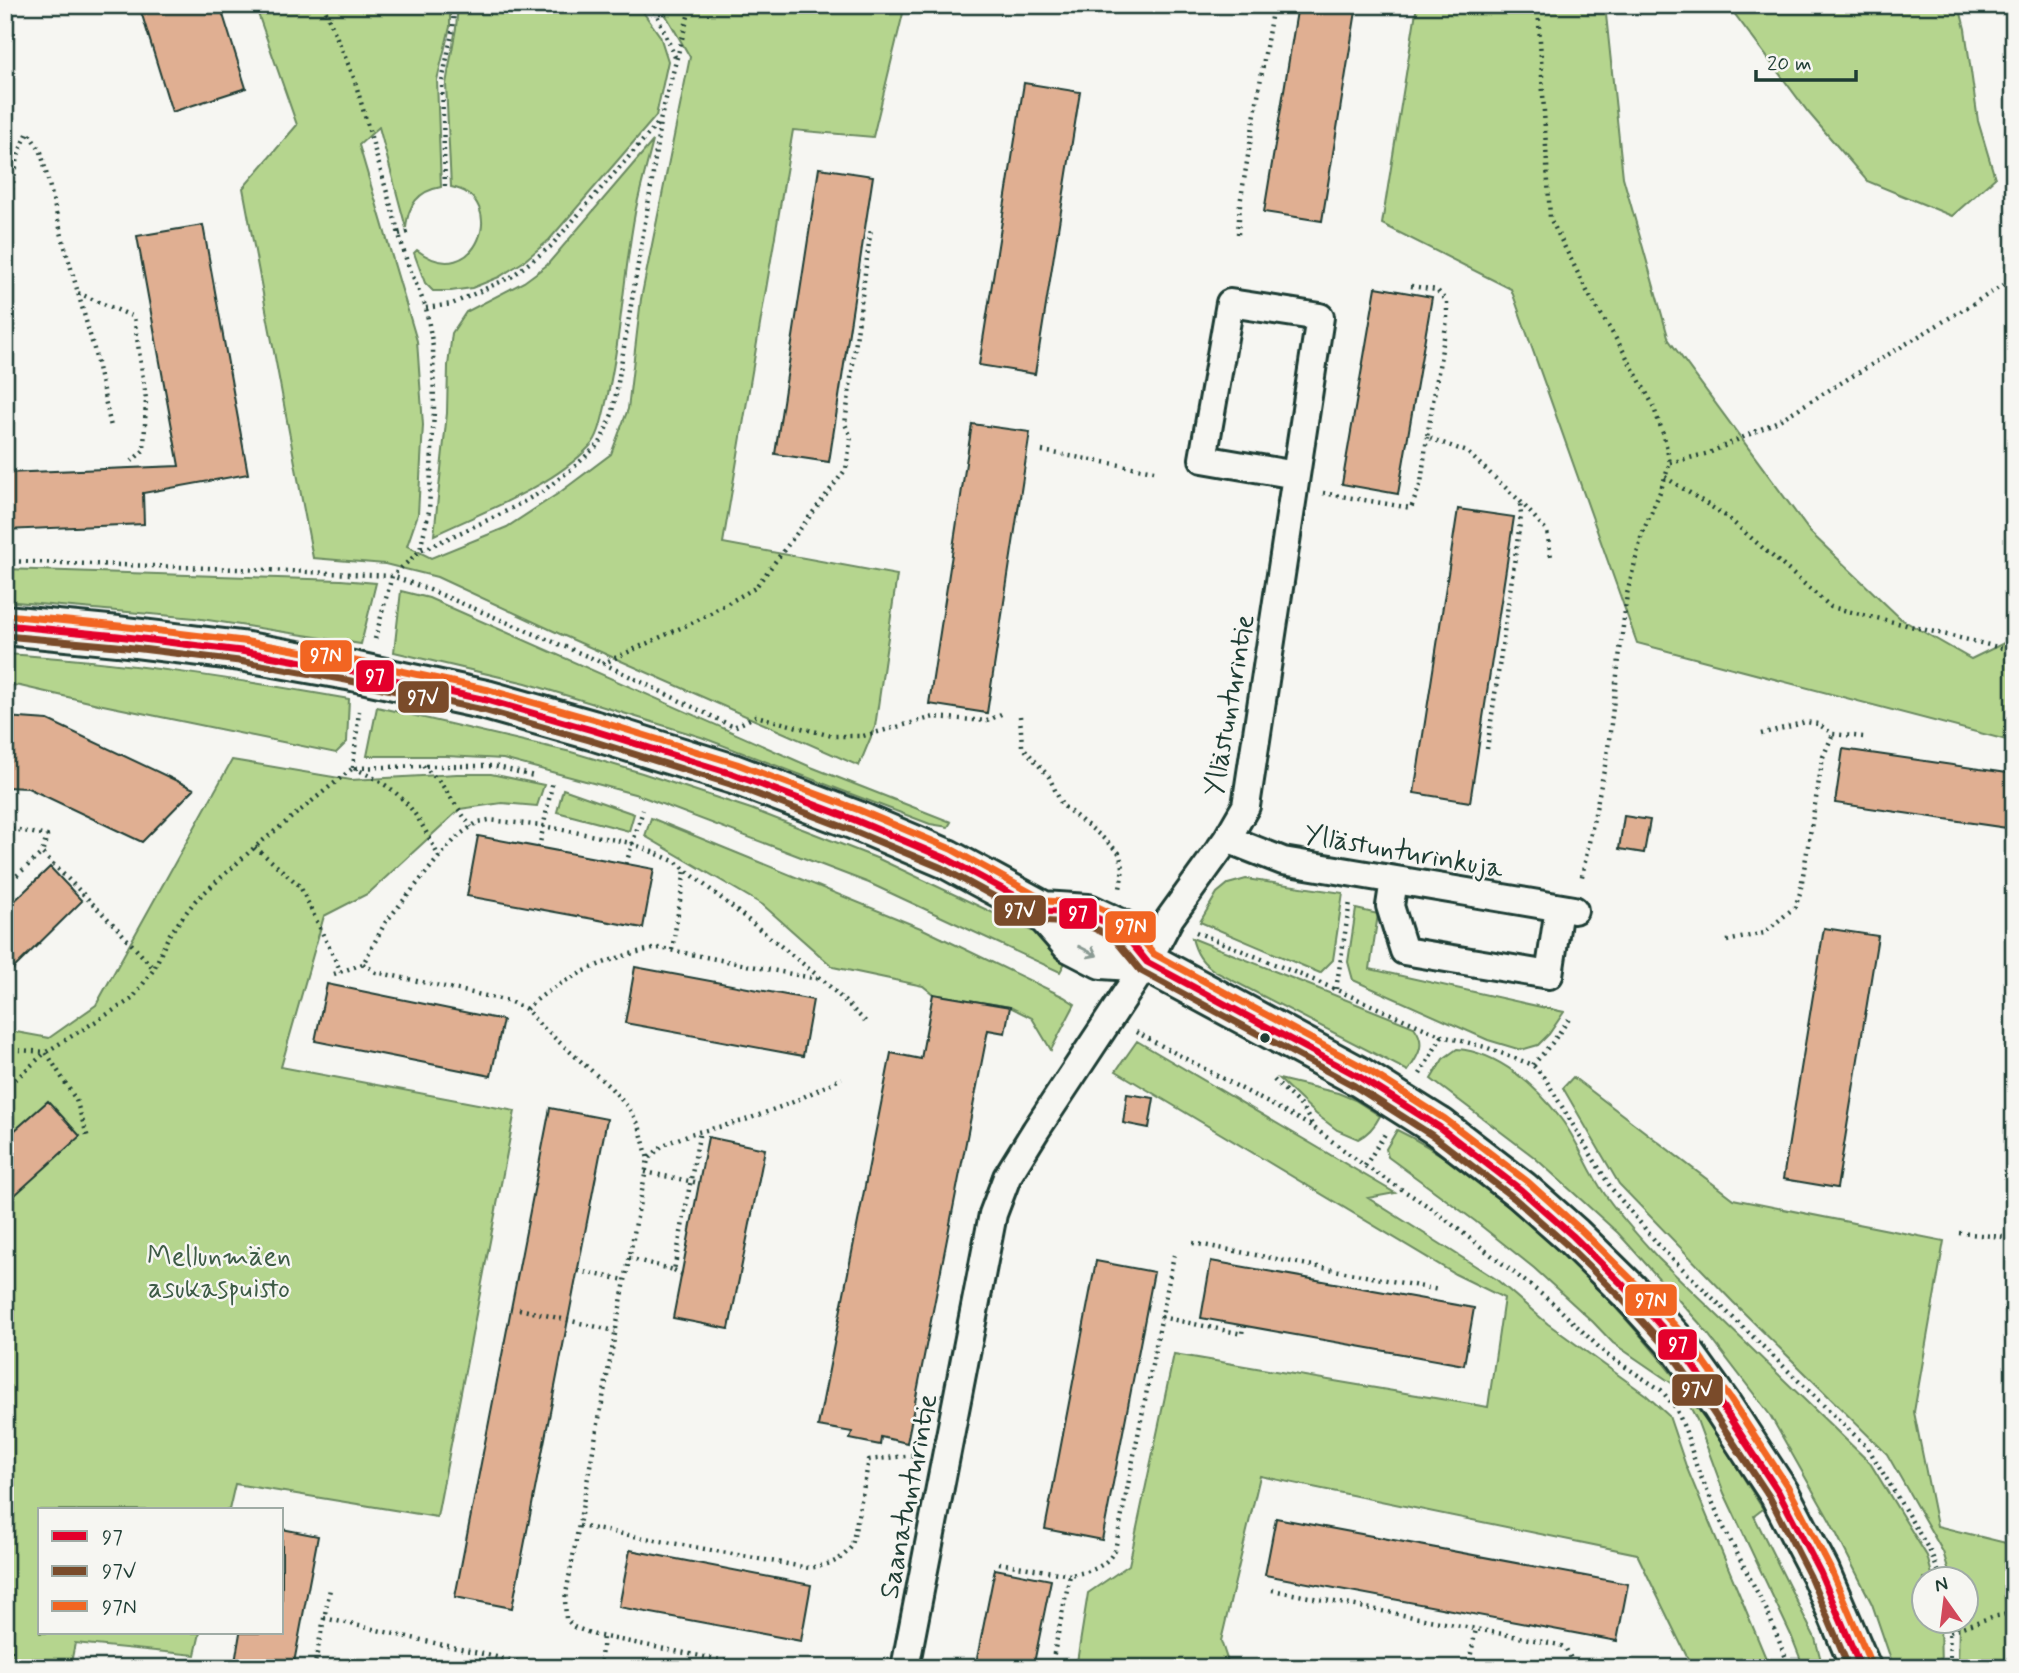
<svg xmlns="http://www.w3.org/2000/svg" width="2019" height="1673" viewBox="0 0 2019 1673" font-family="Mynerve,sans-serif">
<rect width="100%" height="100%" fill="#f6f6f2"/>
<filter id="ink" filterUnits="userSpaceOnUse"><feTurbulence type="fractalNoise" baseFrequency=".0143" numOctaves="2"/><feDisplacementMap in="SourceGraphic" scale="14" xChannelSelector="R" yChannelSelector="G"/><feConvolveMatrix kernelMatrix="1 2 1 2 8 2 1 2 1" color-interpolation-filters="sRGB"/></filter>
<g filter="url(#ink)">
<path fill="#b5d58e" stroke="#6a8961" stroke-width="2" d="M255 5H450V27L437 80 441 187C418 191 408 205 406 228L379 127 359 145 417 341 423 425 418 514 407 546 431 558 507 527 559 493 611 454 628 409 641 299 690 57 660 5H905L873 137 793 130 723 543 897 575 875 727 859 766 560 634 437 577 385 564 313 558 243 188 297 125Z
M458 5H638L660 36 668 61 656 116 549 240 523 262 499 277 472 288 451 291H433L425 283 414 253 417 250C475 295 511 198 451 187L446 84 456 28Z
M1417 5H1605L1623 177 1669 340 1810 532 1901 619 1971 659 2014 638V742L1637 643 1511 289 1382 224Z
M1728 5H1959L1965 29 1978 121 1995 178 1952 216 1867 181 1808 112Z
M653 141C647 165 640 189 635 213 623 277 621 343 605 407 602 419 599 437 590 446 552 487 484 511 434 535L447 413 448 366 452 333 466 312 524 282 547 265Z
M5 569 341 580 376 583 361 644 195 618 5 601Z
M401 591 429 598 811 767 951 822 948 827 930 824 701 737 526 683 394 652Z
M5 654C121 661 235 679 349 699L347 742 336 753 98 704 20 686 5 684Z
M377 707 571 752 642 773 751 809 879 859 1072 950 1060 972 869 883 638 795 503 759 446 756H367Z
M232 760 351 780 457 774H491L544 785 537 806 502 803 460 809 369 893 324 916 281 1067 515 1111 437 1517 235 1484 229 1510H40V1633H200L195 1655 75 1643 70 1668H5V1030L49 1038 96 1005Z
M563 789 634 814 629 831 557 812Z
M651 818 923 929 1064 997 1075 1004 1051 1050 1032 1018 1010 1007 933 994 923 986 833 967 763 905 645 836Z
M1246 879 1343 893 1333 960 1320 973 1200 922 1217 893 1228 884Z
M1356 909 1378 914 1370 969 1564 1012 1549 1034 1538 1045 1521 1050 1488 1040 1353 980 1348 962Z
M1192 938 1414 1027C1427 1044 1418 1056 1408 1071L1216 972C1202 963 1196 954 1192 938Z
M1137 1041 1395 1193 1368 1198 1496 1279 1548 1324 1646 1395 1669 1416 1686 1466 1770 1668H1689V1661L1637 1554 1260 1476 1221 1641 1230 1668H1076L1088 1593 1129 1565 1174 1354 1488 1407 1504 1298 1455 1274 1116 1071Z
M1457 1049C1499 1052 1537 1087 1561 1119 1578 1141 1588 1170 1604 1193 1620 1217 1640 1238 1659 1259L1870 1463 1927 1556 1933 1578H1924V1620L1940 1621 1941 1668H1894L1872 1604 1830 1521 1770 1415 1701 1325 1618 1233 1534 1157 1431 1079 1443 1059Z
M1573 1077 1733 1199 1944 1241 1914 1412 1937 1526 2014 1545V1668H1958L1959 1621 1966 1620V1578H1951L1943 1552 1887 1454 1733 1302 1619 1184 1563 1088Z
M1279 1079 1338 1093 1355 1100 1380 1116C1375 1126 1368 1134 1358 1139L1337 1130 1316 1114Z
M1397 1130C1439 1150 1475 1179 1511 1209 1585 1271 1650 1339 1705 1419 1726 1448 1744 1479 1763 1509L1754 1516 1815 1638 1823 1668H1804L1791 1635 1724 1493 1697 1420 1686 1399 1673 1384 1613 1343 1593 1322 1534 1268 1475 1221 1388 1157 1386 1149Z"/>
<path fill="#e0af92" stroke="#1f3d34" stroke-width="2" d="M139 5H220L246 88 172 112Z
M1298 5H1357L1322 221 1264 212Z
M1024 83 1080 92 1035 374 979 365Z
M819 168 873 176 829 462 775 454Z
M203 225 248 474 143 493 144 524 5 530V473L179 466 137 236Z
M1376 287 1432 297 1398 494 1342 484Z
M972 424 1030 432 987 713 929 704Z
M1458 509 1514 517 1470 802 1414 793Z
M5 717 48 720 194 789 142 842 28 788 5 787Z
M1843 749 2014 774V829L1835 803Z
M1624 816 1650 820 1644 853 1619 849Z
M478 836 654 869 643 928 467 896Z
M50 867 82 901 5 977V910Z
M1824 928 1878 936 1837 1188 1783 1179Z
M635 967 813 1000 803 1056 625 1023Z
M327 984 503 1020 491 1076 315 1041Z
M933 994 1010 1007 1005 1033 988 1030 907 1443 881 1437 880 1445 850 1439 852 1432 818 1426 891 1053 921 1059Z
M1127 1094 1154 1098 1149 1128 1123 1123Z
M48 1101 80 1136 5 1204V1139Z
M550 1108 607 1119 512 1608 455 1597Z
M708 1137 765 1149 729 1329 673 1318Z
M1096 1261 1154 1272 1102 1540 1045 1529Z
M1211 1261 1474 1308 1464 1365 1201 1318Z
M1276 1518 1628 1584 1617 1641 1265 1575Z
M282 1529 318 1536 293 1668H234L240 1633H282Z
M630 1550 811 1585 801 1641 619 1607Z
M995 1569 1051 1580 1033 1668H975Z"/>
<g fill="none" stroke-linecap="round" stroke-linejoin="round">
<defs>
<path id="minor" d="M1227 839 1283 861 1574 910
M1394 880 1390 906 1404 951 1549 975 1559 908
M905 1668 993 1214 1007 1177 1036 1130 1147 962 1170 918 1227 839 1246 806 1320 317 1230 303 1203 459 1296 475"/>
<path id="secondary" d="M5 625 118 636 241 651 348 670 486 700 592 730 733 774 855 820 947 859 1043 911 1071 943 1102 959 1147 962
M1043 911 1088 914 1120 929 1147 962 1358 1076
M1439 1127 1521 1190 1573 1236 1631 1293 1679 1346 1722 1406 1779 1493 1820 1572 1861 1668"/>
</defs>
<use href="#minor" stroke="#1f3d34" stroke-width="32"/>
<use href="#secondary" stroke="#1f3d34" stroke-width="44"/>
<path stroke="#1f3d34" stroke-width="4.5" stroke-dasharray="2 5" stroke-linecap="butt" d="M323 5 354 78 407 262 426 308 433 347 434 411 429 511 420 550
M650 5 657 15 675 57
M1538 5 1550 218 1589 295 1621 347 1652 403 1664 436 1670 463 1660 492 1642 534 1627 594 1607 756 1581 881
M445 186 442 82 453 28 454 5
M5 224 19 152 28 132 41 152 63 240 94 349 111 427
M399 234 408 232
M1238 234 1240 204 1273 5
M1411 286 1437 290 1447 302V320L1427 437 1467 452 1520 501 1547 531 1551 557
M78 293 134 317 146 399 144 450 132 461
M426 308 452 304 511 277 550 247 660 121
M1042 451 1154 471
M1670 463 1709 453 1776 422 2014 279
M1665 477 1727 517 1831 607 2014 651
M1323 493 1411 508 1421 483 1427 437
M5 561 268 570 392 576 430 590 594 659 734 727 756 716 832 736H863L934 717 987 721 1003 713
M375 639 392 576 420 551 501 514 543 491 573 468 600 443 613 412 652 181 660 121 691 5
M602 664 698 620 755 588 846 469 851 437 845 424 871 228
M1020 716 1022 746 1049 777 1062 805 1101 836 1119 853 1123 867 1120 889
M1761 734 1806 722 1818 724 1833 734 1864 737
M1487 749 1521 516 1520 502
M423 766 440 782 471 827
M353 768 359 711
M354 768C404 791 415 809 439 857
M5 827 47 836 42 853
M255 847 300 886 341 972
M539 848 553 780
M626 864 643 810
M5 883 15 877 42 853 116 927 154 969
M1196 932 1316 981 1442 1036 1485 1047 1533 1065 1546 1080 1611 1188 1662 1249 1868 1448 1931 1553 1941 1578
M1727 941 1764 933 1795 907 1800 893 1823 757 1833 734
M672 950 685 870
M363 964 376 972 509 1001 526 1009 540 1025 611 1088 628 1107 639 1125 648 1159
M334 974 363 964 385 923 439 857 459 835 478 822 489 820 543 826 631 843 676 862 823 980 868 1024
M1336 989 1350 902
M526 1009C558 979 617 953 660 948L822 980
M1136 1032 1313 1127 1365 1166 1431 1208 1554 1304 1607 1355 1661 1390 1676 1408 1686 1432 1697 1468 1724 1528 1767 1611 1790 1668
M5 1049 46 1052 76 1100 88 1138
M1533 1065 1552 1043 1569 1019
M1420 1074 1442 1036
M1274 1080 1302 1107 1313 1126
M5 1089 46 1052 132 999 154 969 169 935 195 901 255 847 353 768 422 766H494L534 776
M1365 1166 1385 1134
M645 1172 699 1183
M1959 1233 2014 1238
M1193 1243 1439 1290
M629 1258 674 1270 700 1131
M674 1270 682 1274
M578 1271 625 1280
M519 1309 615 1331
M1161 1317 1242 1334 1243 1326
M579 1526 809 1568C830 1564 839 1563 852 1546L869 1460 915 1455
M999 1563 1070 1575
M1272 1590 1560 1645 1566 1649 1576 1668
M324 1618 545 1668
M1949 1620 1950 1668
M1950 1631 1992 1617 2014 1613
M7 1637 13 1656 12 1668
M314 1668 330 1589
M600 1668 603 1637
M760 1668 595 1635 574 1627 566 1619 565 1599 648 1159 663 1145 690 1134 743 1121 793 1102 842 1078
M1051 1668 1070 1575C1089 1572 1105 1568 1115 1550L1174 1255
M1468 1668 1476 1629"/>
<use href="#minor" stroke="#f6f6f2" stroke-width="26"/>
<use href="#secondary" stroke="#f6f6f2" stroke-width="38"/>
<defs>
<path id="secondary-bridge" d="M1358 1076 1439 1127"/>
</defs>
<use href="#secondary-bridge" stroke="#1f3d34" stroke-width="44" stroke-linecap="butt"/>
<use href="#secondary-bridge" stroke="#f6f6f2" stroke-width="38"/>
<defs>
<path id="bus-1" d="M5 625 118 636 241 651 348 670 486 700 592 730 733 774 855 820 947 859 1043 911 1088 914 1120 929 1147 962 1358 1076 1439 1127 1521 1190 1573 1236 1631 1293 1679 1346 1722 1406 1779 1493 1820 1572 1861 1668"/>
<path id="bus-2" d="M5 636 117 646 239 661 346 680 483 710 589 740 730 784 851 830 942 868 1039 921 1085 924 1113 937 1141 971 1353 1085 1433 1136 1514 1198 1566 1244 1623 1300 1671 1353 1713 1412 1770 1498 1810 1576 1849 1668"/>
<path id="bus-3" d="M6 615 119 626 243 641 350 660 489 690 595 720 737 764 859 810 951 849 1046 901 1091 904 1125 920 1154 954 1363 1067 1445 1119 1528 1182 1580 1229 1638 1286 1688 1340 1731 1400 1788 1487 1830 1568 1871 1664"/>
</defs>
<use href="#bus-1" stroke="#f6f6f2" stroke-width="12"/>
<use href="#bus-2" stroke="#f6f6f2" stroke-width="12"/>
<use href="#bus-3" stroke="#f6f6f2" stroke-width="12"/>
<use href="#bus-1" stroke="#e4002b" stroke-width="7"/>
<use href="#bus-2" stroke="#7a4b2a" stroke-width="7"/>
<use href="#bus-3" stroke="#f26522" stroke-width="7"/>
</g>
<defs><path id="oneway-shaft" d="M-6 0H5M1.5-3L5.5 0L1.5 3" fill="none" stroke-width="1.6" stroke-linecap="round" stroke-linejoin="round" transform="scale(1.75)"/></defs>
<use stroke="#8a9a93" href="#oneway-shaft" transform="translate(1088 951) rotate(27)"/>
</g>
<circle fill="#1f3d34" stroke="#f6f6f2" stroke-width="2.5" cx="1265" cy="1038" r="6"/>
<g text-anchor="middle" stroke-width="5" stroke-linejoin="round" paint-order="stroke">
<g font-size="28" fill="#1f3d34" stroke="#f6f6f2">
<text transform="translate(1228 705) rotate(-80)" y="10">Yllästunturintie</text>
<text transform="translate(1404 850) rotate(10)" y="10">Yllästunturinkuja</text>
<text transform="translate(907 1496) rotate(-79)" y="10">Saanatunturintie</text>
</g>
<g font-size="28" fill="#3d5b46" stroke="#f6f6f2">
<text x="219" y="1265">Mellunmäen<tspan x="219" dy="32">asukaspuisto</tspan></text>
</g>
</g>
<g stroke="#f6f6f2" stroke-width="2.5">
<rect x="299" y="639" width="54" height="34" rx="7" fill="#f26522"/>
<rect x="355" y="659" width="40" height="34" rx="7" fill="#e4002b"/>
<rect x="397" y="680" width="53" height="34" rx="7" fill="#7a4b2a"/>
<rect x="993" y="894" width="54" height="33" rx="7" fill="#7a4b2a"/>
<rect x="1058" y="897" width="40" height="33" rx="7" fill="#e4002b"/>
<rect x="1104" y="910" width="53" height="34" rx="7" fill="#f26522"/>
<rect x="1624" y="1283" width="54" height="34" rx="7" fill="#f26522"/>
<rect x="1657" y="1328" width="41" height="33" rx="7" fill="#e4002b"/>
<rect x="1671" y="1373" width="53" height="34" rx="7" fill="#7a4b2a"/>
</g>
<g font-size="19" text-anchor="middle" font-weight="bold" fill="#fff">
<text x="326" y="662">97N</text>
<text x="375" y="683">97</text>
<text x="423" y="704">97V</text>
<text x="1020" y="917">97V</text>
<text x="1078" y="920">97</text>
<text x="1131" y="933">97N</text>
<text x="1651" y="1307">97N</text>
<text x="1678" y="1351">97</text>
<text x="1697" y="1396">97V</text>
</g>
<rect width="2019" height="1673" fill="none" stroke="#f6f6f2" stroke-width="28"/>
<rect x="14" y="14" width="1991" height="1645" fill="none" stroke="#1f3d34" stroke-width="2.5" filter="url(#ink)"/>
<rect x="38" y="1508" width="245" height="126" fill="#f6f6f2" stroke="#a0aca6" stroke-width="2"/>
<rect x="52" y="1531" width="35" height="10" fill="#e4002b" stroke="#a0aca6" stroke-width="2"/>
<text x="102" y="1544" font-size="21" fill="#1f3d34">97</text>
<rect x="52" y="1566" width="35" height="10" fill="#7a4b2a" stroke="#a0aca6" stroke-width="2"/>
<text x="102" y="1578" font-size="21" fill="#1f3d34">97V</text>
<rect x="52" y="1601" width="35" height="10" fill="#f26522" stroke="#a0aca6" stroke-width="2"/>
<text x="102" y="1614" font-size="21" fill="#1f3d34">97N</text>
<g transform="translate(1945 1600) rotate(346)"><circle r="33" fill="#f6f6f2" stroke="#a0aca6" stroke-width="2"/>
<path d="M0-5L12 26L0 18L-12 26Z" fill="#d1495b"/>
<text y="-10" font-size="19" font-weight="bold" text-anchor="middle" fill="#1f3d34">N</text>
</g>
<path d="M1756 70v10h100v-10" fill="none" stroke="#1f3d34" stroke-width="3.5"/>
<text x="1767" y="70" font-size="21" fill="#1f3d34" stroke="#f6f6f2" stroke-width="5" paint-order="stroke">20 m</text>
</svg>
